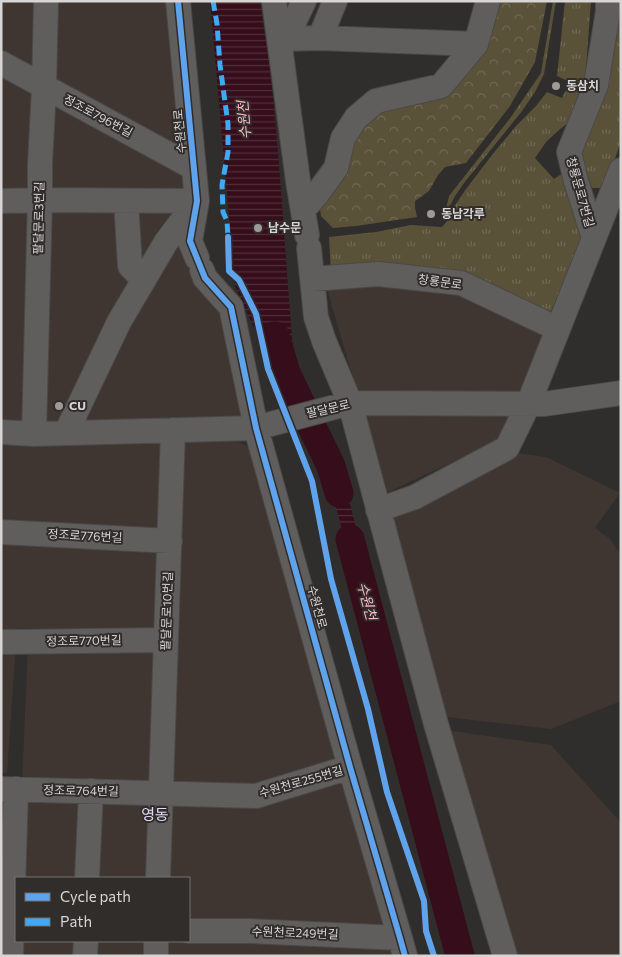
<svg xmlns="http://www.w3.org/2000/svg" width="622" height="957" viewBox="0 0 622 957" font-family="Commissioner,'Noto Sans KR',sans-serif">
<defs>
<pattern id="grass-tufts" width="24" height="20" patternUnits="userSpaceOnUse" patternTransform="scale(1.25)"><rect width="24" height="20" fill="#595138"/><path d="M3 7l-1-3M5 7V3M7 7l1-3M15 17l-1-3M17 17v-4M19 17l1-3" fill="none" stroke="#706954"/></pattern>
<pattern id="forest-crowns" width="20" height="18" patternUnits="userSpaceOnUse" patternTransform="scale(1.25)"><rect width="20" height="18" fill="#595138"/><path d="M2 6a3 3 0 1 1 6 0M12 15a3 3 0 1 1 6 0" fill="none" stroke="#706954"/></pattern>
<pattern id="water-rules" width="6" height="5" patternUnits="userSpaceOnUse" patternTransform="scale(1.25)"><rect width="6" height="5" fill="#350d1b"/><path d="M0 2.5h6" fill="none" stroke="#522f3b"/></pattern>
</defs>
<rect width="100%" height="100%" fill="#302e2c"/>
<path fill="#3f3632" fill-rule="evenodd" d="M1 1H175L187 242 217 297 243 419 170 426 159 629 17 628 7 773H1Z
M378 282 459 288 551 333 500 440 386 493 326 285Z
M176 439 235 441 249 446 342 766 256 792 165 788Z
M508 452 546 457 620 493 595 528 610 539 621 555V701L551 729 447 717 418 631 381 513Z
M161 645 155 785 22 782 28 648Z
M446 730 551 745 621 823V956H513Z
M341 773 396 956H1V794L258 798ZM16 878H189V941H16Z"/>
<path fill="url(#grass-tufts)" d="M553 1H556L544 74 535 92 522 111 464 183 455 196 451 204 446 209 449 196 511 117 541 73Z
M565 1H591L585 82 567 124 560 129 546 142 535 158 554 179 566 171 587 229 549 316 485 291 331 273 329 237 376 232 411 225 442 227 449 219 452 210 466 189 492 155 516 126 536 106 547 92 562 98 570 82 557 76Z
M613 1H621V141L605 188H592L576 146Z"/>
<path fill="url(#forest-crowns)" d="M499 1H547L535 62 510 106 466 163 445 167 438 175 429 191 415 201V208L417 217 356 226 333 228 321 216 319 201 354 139 375 110 419 97Z"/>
<path fill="url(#water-rules)" d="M210 1H260C264 30 269 59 272 88 282 182 286 276 295 369L276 377 235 286 229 249 231 240Z
M338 451 335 457 348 495 367 573 352 579C345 539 336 497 318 460Z"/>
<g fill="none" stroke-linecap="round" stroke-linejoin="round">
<path stroke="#350d1b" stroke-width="29" d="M275 336 286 373 331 466 339 493
M350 539 460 956"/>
<defs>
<path id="minor" d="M178 1 197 201 190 241 197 258
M274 1 298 181 307 235
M320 38 335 1
M279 39 320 38 476 44
M279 39 295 20 304 1
M1 63 194 168
M1 201 40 200 197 201
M126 201 130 266 144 280
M303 210 317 194 336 168 343 138 356 118 376 101 441 86 476 44 488 1
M594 238 576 181 569 152 596 85 608 11V1
M309 248 316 317 324 341 350 403 436 724 505 956
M202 270 205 278 231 307 256 428 350 767 400 938 405 956
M312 279 378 274 461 283 558 329
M1 432 34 434 256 428 350 403 544 404 621 393
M66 433 119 322 166 242 197 201
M34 434 40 200V164L44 88 46 1
M378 510 415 497 507 448 528 405 621 170
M1 532 170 541
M1 642 166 640
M1 789 256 796 350 767
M87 878 91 791
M158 878 173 430
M189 931H250L400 938
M11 956 16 789
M85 956 86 941
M156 956V941"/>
</defs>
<use href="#minor" stroke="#4a4948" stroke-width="26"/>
<use href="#minor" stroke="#605e5d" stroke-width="24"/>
<path stroke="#3fa9f5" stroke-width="5" stroke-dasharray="10 5" stroke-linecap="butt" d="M213 1 217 24 220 65 228 124V152L222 185 223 212 227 221 228 237"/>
<defs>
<path id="cycleway" d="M178 1 197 201 190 241 205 278 231 307 256 428 350 767 400 938 405 956
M228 237 229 271 239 280 256 314 268 369 312 481 331 579 368 709 387 792 424 901 426 931 434 956"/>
</defs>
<use href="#cycleway" stroke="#312d2b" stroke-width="9"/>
<use href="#cycleway" stroke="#60a3ed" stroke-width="6"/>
</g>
<g fill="#9d9b99" stroke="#312d2b" stroke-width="2">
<circle cx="556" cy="86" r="5"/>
<circle cx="431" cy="214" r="5"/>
<circle cx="258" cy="228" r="5"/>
<circle cx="59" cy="406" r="5"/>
</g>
<g text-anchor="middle" stroke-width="4" stroke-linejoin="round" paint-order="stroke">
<g font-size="12" font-weight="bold" fill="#d8d5d4" stroke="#312d2b" text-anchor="start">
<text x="566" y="90">동삼치</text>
<text x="441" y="218">동남각루</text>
<text x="268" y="232">남수문</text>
<text x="69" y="410">CU</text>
</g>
<g font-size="12" fill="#d8d5d4" stroke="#312d2b">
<text transform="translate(98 116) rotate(28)" y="4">정조로796번길</text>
<text transform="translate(180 131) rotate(-95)" y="4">수원천로</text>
<text transform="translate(580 192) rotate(74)" y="4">창룡문로7번길</text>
<text transform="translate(39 218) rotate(-89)" y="4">팔달문로3번길</text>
<text transform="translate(440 282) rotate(8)" y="4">창룡문로</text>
<text transform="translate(328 409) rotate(-13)" y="4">팔달문로</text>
<text transform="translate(85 536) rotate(3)" y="4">정조로776번길</text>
<text transform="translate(317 607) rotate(75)" y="4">수원천로</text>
<text transform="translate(167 611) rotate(-88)" y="4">팔달문로10번길</text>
<text transform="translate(84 641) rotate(-1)" y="4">정조로770번길</text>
<text transform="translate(301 782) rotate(-16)" y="4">수원천로255번길</text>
<text transform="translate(81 791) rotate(1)" y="4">정조로764번길</text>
<text transform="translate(295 933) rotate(2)" y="4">수원천로249번길</text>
</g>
<g font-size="14" font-style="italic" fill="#feb9c9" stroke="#312d2b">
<text transform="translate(244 120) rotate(-95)" y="5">수원천</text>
<text transform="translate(367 601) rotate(75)" y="5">수원천</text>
</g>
<g font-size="15" fill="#e1daf7" stroke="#312d2b">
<text x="155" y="820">영동</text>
</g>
</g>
<rect width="622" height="957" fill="none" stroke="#d8d5d4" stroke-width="5"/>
<rect x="15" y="877" width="175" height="65" fill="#312d2b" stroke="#74706f"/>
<rect x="25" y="893" width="25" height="8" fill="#60a3ed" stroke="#74706f"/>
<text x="60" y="902" font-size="15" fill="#d8d5d4">Cycle path</text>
<rect x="25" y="918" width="25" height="8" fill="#3fa9f5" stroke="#74706f"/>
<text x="60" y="927" font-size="15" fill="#d8d5d4">Path</text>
</svg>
